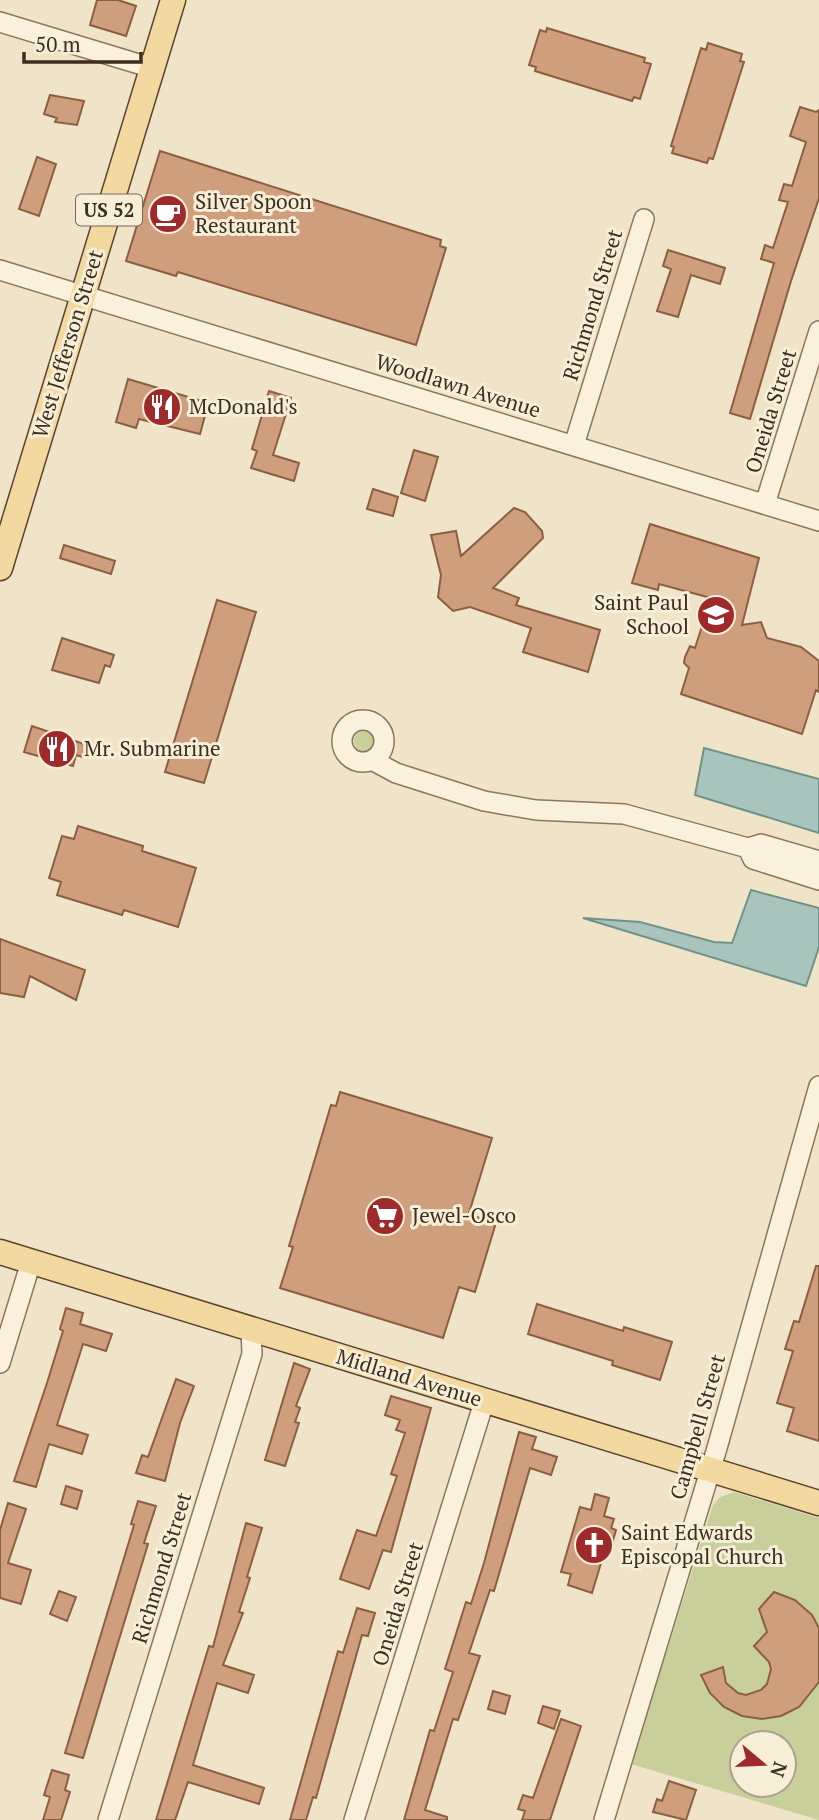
<svg xmlns="http://www.w3.org/2000/svg" width="819" height="1820" viewBox="0 0 819 1820" font-family="'PT Serif',serif">
<rect width="100%" height="100%" fill="#f0e4c8"/>
<path fill="#c9cf9b" fill-rule="evenodd" d="M354 741a10 10 0 1 1 20 0a10 10 0 1 1-20 0Z
M734 1492 819 1518V1820L631 1764 713 1505 720 1497ZM742 1743H784V1785H742Z"/>
<path fill="#a9c4bc" stroke="#6f938a" stroke-width="2" d="M704 748 819 779V833L695 795Z
M751 890 819 908V947L806 986 583 918 640 922 714 942 732 943Z"/>
<path fill="#cf9f7d" stroke="#8d5f41" stroke-width="2" d="M97 0H118L136 6 126 36 90 25Z
M547 28 645 58 644 62 651 64 640 99 634 97 632 101 535 71 536 67 529 65 540 30 546 32Z
M708 43 742 54 740 61 744 62 713 159 709 158 707 163 672 153 674 147 671 146 701 48 706 50Z
M50 95 84 101 77 125 55 122 57 118 44 114Z
M800 107 816 112 819 110V198L791 281 750 419 730 413 774 263 761 259 765 245 773 248 788 202 779 200 784 184 792 186 806 142 790 136Z
M160 151 441 240 440 246 446 248 416 345 178 272 176 276 126 261Z
M37 157 56 164 39 216 19 209Z
M668 250 725 268 720 284 691 275 678 317 657 311 671 269 663 266Z
M128 379 205 402 202 411 206 412 200 434 139 419 136 428 116 422Z
M269 391 291 398 273 455 299 463 294 481 251 468 257 451 252 449Z
M414 450 438 457 425 501 401 493Z
M373 489 398 497 393 516 367 509Z
M514 508 525 512 542 531 543 538 493 588 519 598 516 605 600 630 588 672 523 652 531 628 470 607 453 611 438 597 441 575 431 535 456 531 461 556Z
M650 524 759 558 742 625 761 622 767 638 801 647 819 661V692L816 690 802 734 681 694 689 668 684 663 685 657 690 646 695 648 711 598 659 584 658 590 632 583Z
M64 545 115 561 111 574 60 558Z
M217 600 256 612 204 783 165 772Z
M62 638 114 655 110 667 105 665 99 683 52 670Z
M32 726 90 746 86 758 76 755 73 766 24 752Z
M78 826 143 846 142 851 196 868 178 927 124 910 122 915 57 895 61 882 49 878 62 836 74 839Z
M0 939 85 970 76 1000 30 976 24 997 0 993Z
M340 1092 492 1138 469 1213 495 1226 475 1292 459 1287 443 1338 280 1288 293 1247 289 1246 331 1105 336 1106Z
M816 1266H819V1441L787 1431 794 1408 777 1403 793 1351 785 1349 794 1321 799 1322Z
M537 1304 623 1331 624 1327 672 1342 660 1380 612 1365 613 1361 528 1334Z
M66 1308 83 1313 80 1324 112 1334 106 1351 83 1344 57 1425 88 1435 82 1454 49 1444 36 1487 14 1481 47 1383 63 1331 60 1329Z
M294 1363 310 1369 296 1406 300 1408 295 1422 299 1423 285 1466 265 1460Z
M176 1379 194 1386 180 1423 165 1481 136 1473 142 1455 148 1457Z
M391 1396 431 1408 391 1552 383 1550 369 1589 340 1579 357 1530 376 1536 397 1476 391 1474 405 1433 396 1430 400 1420 385 1415Z
M519 1432 536 1437 532 1449 557 1457 551 1475 530 1468 494 1591 490 1590 469 1653 480 1656 458 1720 453 1719 425 1810 447 1817V1820H404L430 1730 434 1731 453 1672 445 1669 466 1602 471 1604 484 1563Z
M66 1486 82 1491 77 1509 61 1504Z
M595 1494 609 1498 604 1516 614 1519 611 1528 616 1530 609 1554 604 1553 592 1593 568 1585 571 1574 561 1572 580 1507 591 1510Z
M138 1501 156 1506 144 1543 148 1544 83 1758 65 1753 134 1525 131 1524Z
M8 1503 26 1509 8 1563 31 1570 21 1604 0 1598V1530Z
M246 1523 262 1528 247 1577 250 1578 239 1612 243 1613 223 1665 254 1675 248 1693 217 1683 193 1765 264 1788 259 1804 188 1782 175 1820H156L209 1646 213 1647Z
M59 1591 76 1597 67 1621 50 1614Z
M774 1592 795 1600 812 1615 819 1628V1682L799 1707 781 1716 762 1719 742 1716 724 1707 710 1693 701 1675 723 1667 726 1683 738 1693 746 1695 761 1690 767 1684 771 1669 769 1662 754 1646 767 1632 759 1609Z
M357 1608 375 1613 368 1636 362 1635 316 1798 313 1797 306 1820H290L338 1651 343 1653Z
M493 1691 510 1696 505 1714 488 1709Z
M543 1706 560 1711 554 1729 538 1723Z
M561 1719 581 1726 550 1820H522L525 1811 518 1809 523 1795 533 1798Z
M52 1770 69 1775 65 1790 70 1792 61 1820H43L50 1797 44 1795Z
M669 1781 696 1790 686 1820 653 1812 657 1799 662 1801Z"/>
<g fill="none" stroke-linecap="round" stroke-linejoin="round">
<defs>
<path id="minor" d="M0 22 152 68
M0 270 819 521
M574 445 644 219
M765 504 819 331
M342 741a21 21 0 1 1 42 0a21 21 0 1 1-42 0Z
M372 760 396 773 484 801 536 810 624 814 748 848 761 844 819 861
M748 848 753 859 819 880
M0 1363 31 1262
M108 1820 252 1354 251 1329
M354 1820 484 1402
M604 1820 717 1448 819 1086"/>
<path id="major" d="M0 568 173 0
M0 1252 819 1503"/>
</defs>
<use href="#minor" stroke="#8d765c" stroke-width="22"/>
<use href="#major" stroke="#5b4430" stroke-width="27"/>
<use href="#minor" stroke="#faf1dc" stroke-width="19"/>
<use href="#major" stroke="#f3d9a0" stroke-width="24"/>
</g>
<defs>
<symbol id="cafe-disc" viewBox="-11 -11 22 22"><circle r="9.5" fill="#9e2a2b" stroke="#f7eed8"/><path d="M-5.5-4.5H6V0H3Q3 3.5 0 3.5H-2.5Q-5.5 3.5-5.5 0ZM3-3.2v2h1.7v-2ZM-6 4.5H4V6H-6Z" fill="#fff"/></symbol>
<symbol id="restaurant-disc" viewBox="-11 -11 22 22"><circle r="9.5" fill="#9e2a2b" stroke="#f7eed8"/><path d="M-5-6h1v4h1v-4h1v4h1v-4h1v5L-1.5 .5V6h-2V.5L-5-1ZM5-6V6H3V1.5H1.5Q1.5-4 5-6Z" fill="#fff"/></symbol>
<symbol id="school-disc" viewBox="-11 -11 22 22"><circle r="9.5" fill="#9e2a2b" stroke="#f7eed8"/><path d="M0-5L7-2L0 1L-7-2ZM-4 1L0 2.5L4 1V4Q0 6-4 4Z" fill="#fff"/></symbol>
<symbol id="supermarket-disc" viewBox="-11 -11 22 22"><circle r="9.5" fill="#9e2a2b" stroke="#f7eed8"/><path d="M-6-5.5h2.5l.6 2H6L4.5 2H-2.5L-4.4-4H-6ZM-1.5 3.2a1.3 1.3 0 1 0 .1 0ZM3 3.2a1.3 1.3 0 1 0 .1 0Z" fill="#fff"/></symbol>
<symbol id="church-disc" viewBox="-11 -11 22 22"><circle r="9.5" fill="#9e2a2b" stroke="#f7eed8"/><path d="M-1.2-6h2.4v3.5h3.3v2.4h-3.3V6h-2.4V-.1h-3.3v-2.4h3.3Z" fill="#fff"/></symbol>
</defs>
<g fill-rule="evenodd">
<use href="#cafe-disc" x="146" y="192" width="44" height="44"/>
<use href="#restaurant-disc" x="140" y="385" width="44" height="44"/>
<use href="#school-disc" x="694" y="593" width="44" height="44"/>
<use href="#restaurant-disc" x="35" y="727" width="44" height="44"/>
<use href="#supermarket-disc" x="363" y="1194" width="44" height="44"/>
<use href="#church-disc" x="572" y="1523" width="44" height="44"/>
</g>
<g text-anchor="middle" stroke-width="6" stroke-linejoin="round" paint-order="stroke">
<rect fill="#f7eed8" stroke="#756857" stroke-width="2" x="76" y="194.5" width="66" height="31" rx="5"/>
<g font-size="19" font-weight="bold" fill="#3d2e20">
<text x="109" y="217">US 52</text>
</g>
<g font-size="21" fill="#3d2e20" stroke="#f7eed8" text-anchor="start">
<text x="195" y="209">Silver Spoon<tspan x="195" dy="24">Restaurant</tspan></text>
<text x="189" y="414">McDonald's</text>
<text x="689" y="610" text-anchor="end">Saint Paul<tspan x="689" dy="24">School</tspan></text>
<text x="84" y="756">Mr. Submarine</text>
<text x="412" y="1223">Jewel-Osco</text>
<text x="621" y="1540">Saint Edwards<tspan x="621" dy="24">Episcopal Church</tspan></text>
</g>
<g font-size="21" fill="#3d2e20" stroke="#f7eed8">
<text transform="translate(593 305) rotate(-73)" y="7">Richmond Street</text>
<text transform="translate(68 344) rotate(-73)" y="7">West Jefferson Street</text>
<text transform="translate(458 386) rotate(17)" y="7">Woodlawn Avenue</text>
<text transform="translate(771 411) rotate(-73)" y="7">Oneida Street</text>
<text transform="translate(409 1378) rotate(17)" y="7">Midland Avenue</text>
<text transform="translate(698 1427) rotate(-74)" y="7">Campbell Street</text>
<text transform="translate(162 1568) rotate(-73)" y="7">Richmond Street</text>
<text transform="translate(398 1604) rotate(-73)" y="7">Oneida Street</text>
</g>
</g>
<g transform="translate(763 1764) rotate(109)"><circle r="33" fill="#f7eed8" stroke="#ada18e" stroke-width="2"/>
<path d="M0-5L12 26L0 18L-12 26Z" fill="#9e2a2b"/>
<text y="-10" font-size="19" font-weight="bold" text-anchor="middle" fill="#3d2e20">N</text>
</g>
<path d="M24 52v10h117v-10" fill="none" stroke="#3d2e20" stroke-width="3.5"/>
<text x="35" y="52" font-size="21" fill="#3d2e20" stroke="#f7eed8" stroke-width="5" paint-order="stroke">50 m</text>
</svg>
